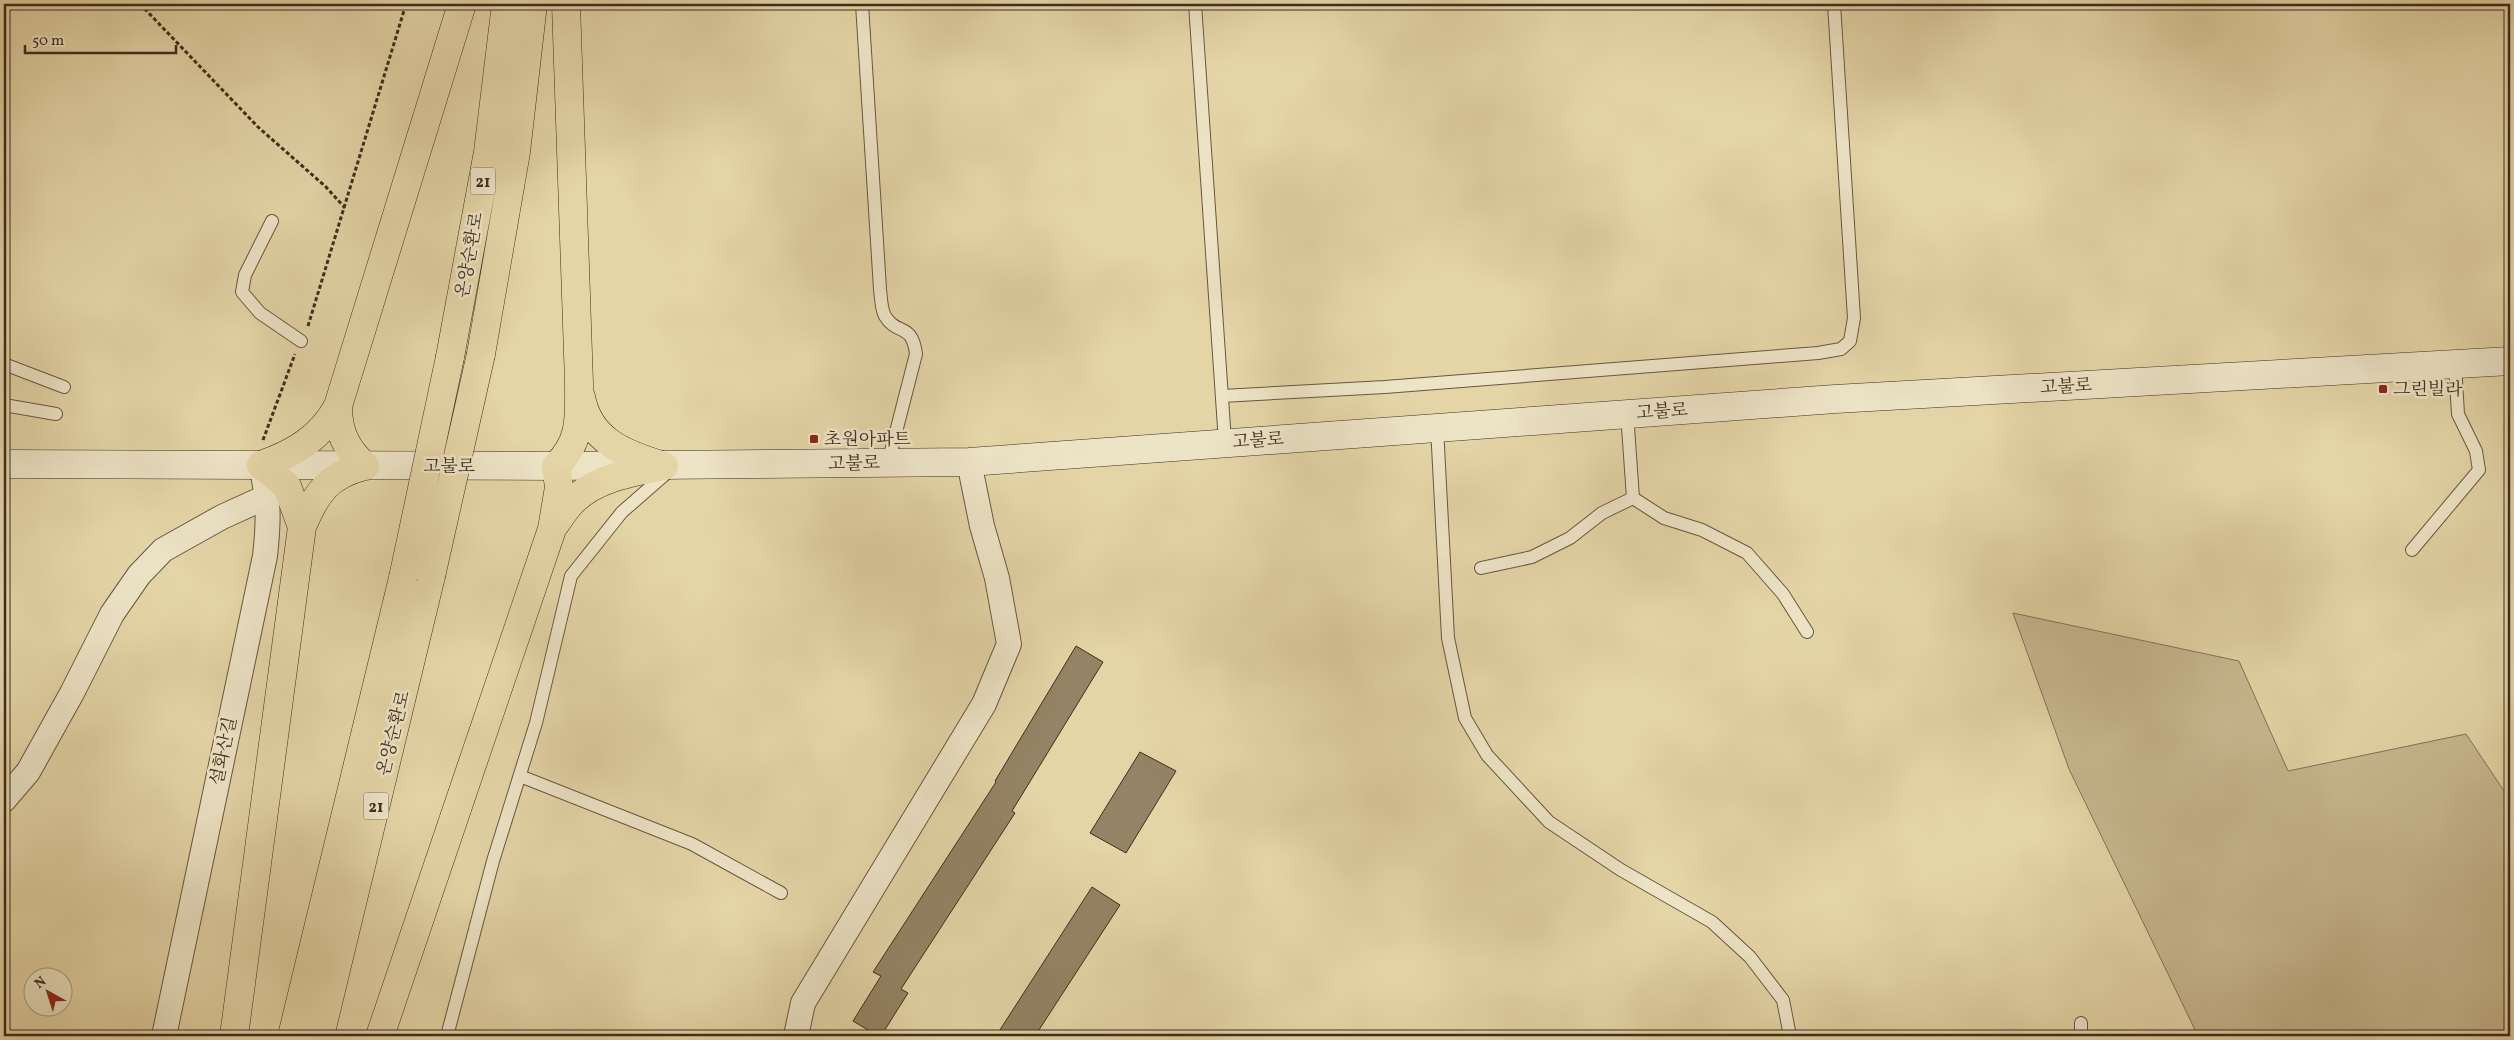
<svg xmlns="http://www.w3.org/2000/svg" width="2514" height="1040" viewBox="0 0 2514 1040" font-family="Vollkorn,'Noto Serif KR',serif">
<rect width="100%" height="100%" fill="#e4d5a7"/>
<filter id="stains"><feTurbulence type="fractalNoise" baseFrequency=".004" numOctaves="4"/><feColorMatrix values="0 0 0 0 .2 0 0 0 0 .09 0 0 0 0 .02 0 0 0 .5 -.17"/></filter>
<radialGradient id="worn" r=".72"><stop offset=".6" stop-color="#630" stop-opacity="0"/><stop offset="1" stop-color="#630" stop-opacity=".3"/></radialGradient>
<path fill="#c8b890" stroke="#837257" d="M2013 613 2239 661 2288 771 2466 734 2510 800V1036H2198L2069 769Z"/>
<path fill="#948465" stroke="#3e2d1e" d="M1076 646 1103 662 1012 811 1015 813 901 989 908 993 881 1036H878L853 1021 881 976 873 972 996 782 995 781Z
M1140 752 1176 771 1126 853 1090 833Z
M1092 887 1120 905 1035 1036H996Z"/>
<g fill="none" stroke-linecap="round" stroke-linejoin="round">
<defs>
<path id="service" d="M862 4 880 289C881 297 881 309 885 316 897 336 912 322 916 354L888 463
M1195 4 1225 442
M272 221 245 275 242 292 260 313 301 341
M4 364 64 387
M1222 396 1385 387 1818 353 1841 349 1850 341 1854 318 1834 4
M4 405 56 414
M1627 413 1633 498
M1437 427 1448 638 1465 718 1487 755 1549 822 1621 870 1712 922 1750 957 1783 1000 1790 1036
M2412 550 2479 470 2476 451 2458 414 2455 364
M1481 568 1532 557 1570 538 1602 513 1633 498 1664 518 1702 530 1747 553 1783 594 1807 632
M520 776 692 844 781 893
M2081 1023V1036
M447 1036 493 861 536 723 571 576 622 512 669 471"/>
<path id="minor" d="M4 800 28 772 72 693 112 614 139 575 163 550 222 517 268 496
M164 1036 265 556C269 520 269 500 261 465
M796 1036 803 1003 984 704 1009 644 997 578 982 526 969 462"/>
<path id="secondary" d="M4 464 556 466 969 462 1835 399 2510 361"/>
<path id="trunk" d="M481 354 516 152 533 4
M450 357 488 152 506 4
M581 397C589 440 624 454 661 465
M338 406C338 432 346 449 365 466
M261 465C293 454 321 438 338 406L462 4
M261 465 287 486 302 527
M552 528C559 520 564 510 571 503 594 478 632 472 664 466
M234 1036 302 527C316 493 328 475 365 466
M292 1036 403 578
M320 1036 431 576
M380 1036 552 529 559 487 556 466C582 441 579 417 579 383L566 4"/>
</defs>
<use href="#service" stroke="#685740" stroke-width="14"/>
<use href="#minor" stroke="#685740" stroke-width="26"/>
<use href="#secondary" stroke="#3e2d1e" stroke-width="29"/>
<use href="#trunk" stroke="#3e2d1e" stroke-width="29"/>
<path stroke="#3e2d1e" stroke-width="3" stroke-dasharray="4 2.5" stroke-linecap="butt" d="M140 4 258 127 326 187 345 208
M308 326 406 4
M263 440 295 354"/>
<use href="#service" stroke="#ede4c6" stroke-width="12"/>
<use href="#minor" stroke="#ede4c6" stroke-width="24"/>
<use href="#secondary" stroke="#ede4c6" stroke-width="28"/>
<use href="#trunk" stroke="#e4d5a7" stroke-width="28"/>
<defs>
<path id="trunk-bridge" d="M431 576 481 354
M403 578 450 357"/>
</defs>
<use href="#trunk-bridge" stroke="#3e2d1e" stroke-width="29" stroke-linecap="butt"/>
<use href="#trunk-bridge" stroke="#e4d5a7" stroke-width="28"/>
</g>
<g fill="#8f2418" stroke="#ede4c6" stroke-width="2">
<rect x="2378" y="384" width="10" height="10" rx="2.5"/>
<rect x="809" y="434" width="10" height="10" rx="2.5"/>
</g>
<g text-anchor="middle" stroke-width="5" stroke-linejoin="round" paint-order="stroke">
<g fill="#ede4c6" stroke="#726450" stroke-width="1">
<rect x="470.5" y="167.5" width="25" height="27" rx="4"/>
<rect x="363.5" y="792.5" width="25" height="27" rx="4"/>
</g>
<g font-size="16" font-weight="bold" fill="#3e2d1e">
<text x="483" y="187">21</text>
<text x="376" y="812">21</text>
</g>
<g font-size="18" fill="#3e2d1e" stroke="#ede4c6">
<text transform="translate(469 255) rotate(-80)" y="6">온양순환로</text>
<text transform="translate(2066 386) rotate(-3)" y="6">고불로</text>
<text transform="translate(1662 411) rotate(-4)" y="6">고불로</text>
<text transform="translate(1258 440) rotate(-4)" y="6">고불로</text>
<text transform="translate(854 463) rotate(-1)" y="6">고불로</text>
<text x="449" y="472">고불로</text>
<text transform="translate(393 733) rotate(-76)" y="6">온양순환로</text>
<text transform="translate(223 751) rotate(-78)" y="6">설화산길</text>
</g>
<g font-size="18" fill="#3e2d1e" stroke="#ede4c6" text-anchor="start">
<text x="2393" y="395">그린빌라</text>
<text x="824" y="445">초원아파트</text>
</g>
</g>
<rect width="2514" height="1040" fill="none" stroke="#e4d5a7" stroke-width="20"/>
<rect x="5" y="5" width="2504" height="1030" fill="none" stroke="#3e2d1e" stroke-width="2.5"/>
<rect x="10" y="10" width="2494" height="1020" fill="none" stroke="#3e2d1e"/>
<g transform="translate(48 992) rotate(321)"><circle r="24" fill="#ede4c6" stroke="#a79b83"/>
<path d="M0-4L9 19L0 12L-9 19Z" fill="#8f2418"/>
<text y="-8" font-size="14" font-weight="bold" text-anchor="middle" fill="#3e2d1e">N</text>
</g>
<path d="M25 45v8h151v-8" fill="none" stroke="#3e2d1e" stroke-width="2.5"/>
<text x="32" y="45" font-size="15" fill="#3e2d1e" stroke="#ede4c6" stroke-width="4" paint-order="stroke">50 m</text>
<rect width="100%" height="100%" filter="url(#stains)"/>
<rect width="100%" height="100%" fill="url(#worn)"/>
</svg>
